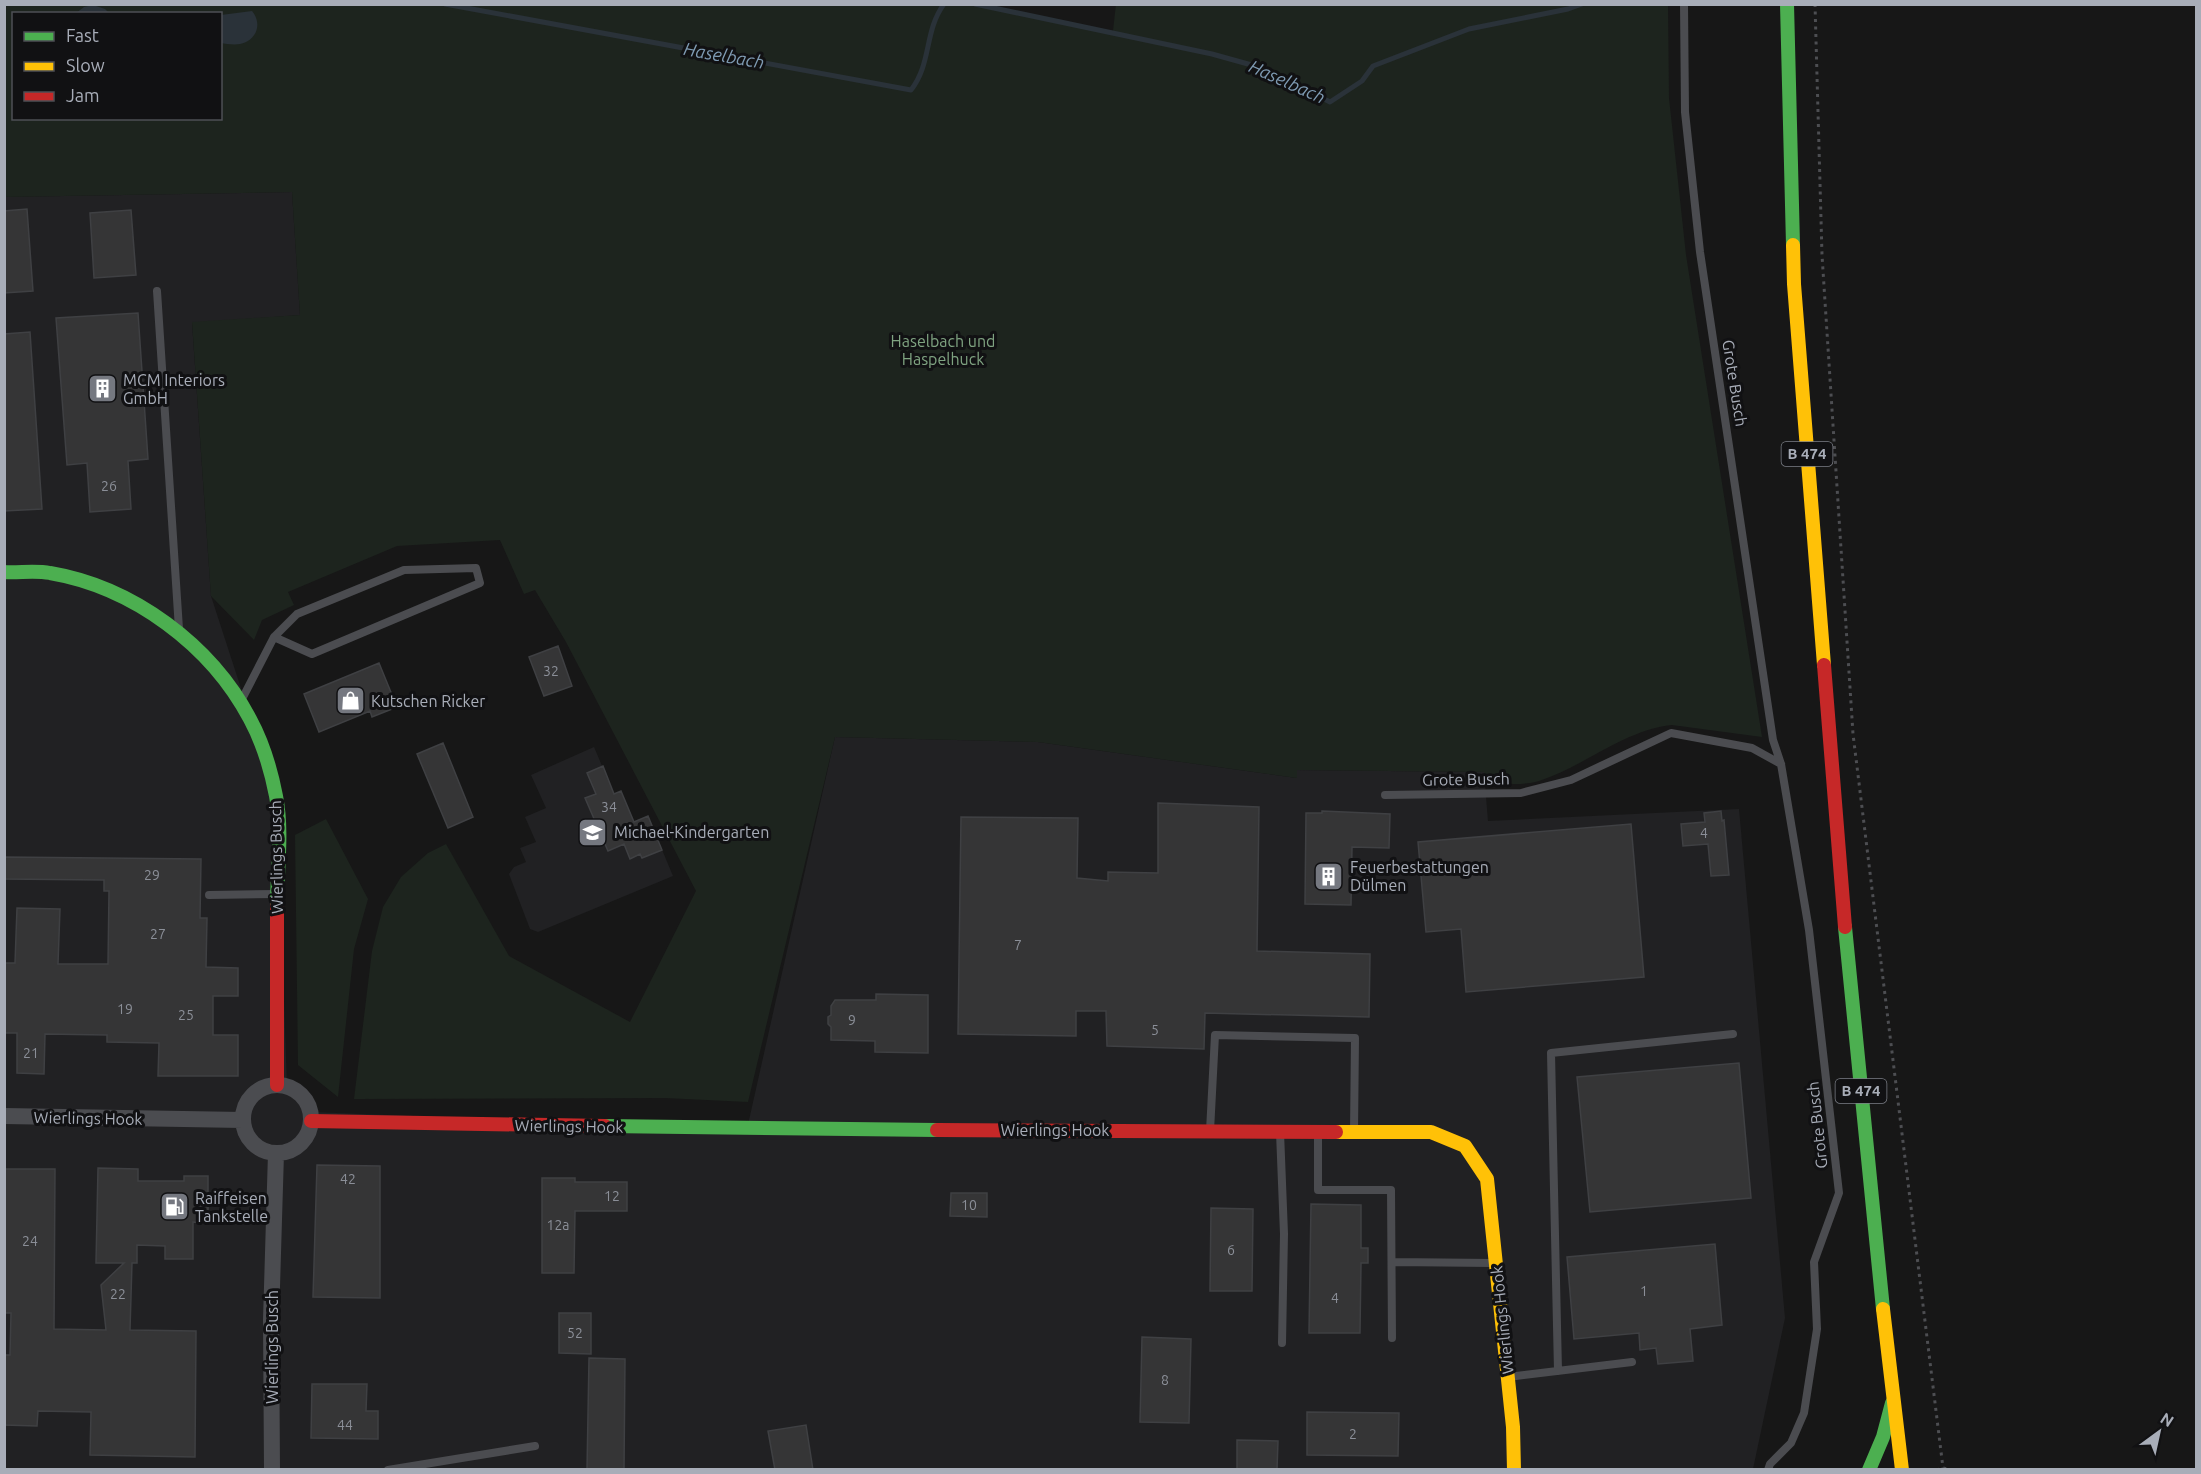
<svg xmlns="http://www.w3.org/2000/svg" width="2201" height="1474" viewBox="0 0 2201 1474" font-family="Ubuntu,sans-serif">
<rect width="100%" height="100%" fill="#171717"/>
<path fill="#212123" d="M292 192 300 315 192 323 211 596 277 799 287 1086 303 1097 311 1112 747 1129 835 737 1038 742 1297 778V770L1484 772 1488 821 1739 809 1785 1318 1753 1469H5L4 197Z
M594 747 614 794 621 791 634 821 648 816 673 876 538 932 530 929 509 874 514 867 526 862 520 848 536 842 525 817 546 808 531 775Z"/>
<path fill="#1d241e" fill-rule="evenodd" d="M982 4 1113 31 1116 4 1668 5 1669 98 1686 255 1762 737 1672 725C1624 730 1585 766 1539 781 1522 786 1502 783 1484 783V772L1297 770V778L1038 742 835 737 748 1102 665 1098 354 1099 372 951 383 907 401 877 428 853 446 844 509 956 630 1022 696 891 566 642 535 590 524 594 500 540 397 546 288 592 294 605 262 620 254 640 211 596 192 322 300 315 292 192 5 197 4 5ZM14 14H220V118H14Z
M326 819 368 899 354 949 338 1097 298 1065 295 835Z"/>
<path fill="#2a3239" d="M93 5 105 9 109 13H76L84 7Z
M252 11C263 24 256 41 240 44 234 45 226 44 221 43V15Z"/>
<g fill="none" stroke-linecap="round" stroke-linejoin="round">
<path stroke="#2a3239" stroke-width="5" d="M445 4 911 90C932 63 924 31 944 4
M975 4 1212 54 1266 69 1330 102 1362 81 1373 66 1469 29 1568 9 1582 4"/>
</g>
<path fill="#353536" stroke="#3f4043" stroke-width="1.5" d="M27 209 33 291 4 293V211Z
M131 210 136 275 94 278 90 213Z
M138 313 148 459 128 461 131 509 90 512 87 463 67 465 56 318Z
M30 332 42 509 4 511V334Z
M558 646 572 686 544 696 529 657Z
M379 663 397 707 372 717 370 711 319 732 304 694Z
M443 743 473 817 448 828 417 754Z
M603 766 614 794 621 791 634 822 648 816 662 850 642 858 640 854 630 859 624 844 608 851 585 798 596 794 587 773Z
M1158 803 1259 807 1257 951 1370 954 1369 1017 1205 1013 1204 1049 1107 1046 1106 1011H1076V1036L958 1034 961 817 1078 818 1077 878 1108 881V872L1158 873Z
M1322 811 1390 814 1389 848 1352 847 1351 905 1305 904 1306 813H1322Z
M1721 811 1722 821 1724 820 1729 875 1711 876 1708 844 1683 846 1681 824 1705 822 1704 813Z
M1631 824 1644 977 1466 992 1461 929 1426 932 1418 842Z
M4 857 201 859 200 918H207L206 967 238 968V996H213V1035H238V1076H158L159 1043 107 1042V1035L45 1034 44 1074 17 1073V1033H4V963H15L17 908 60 909 58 964H108L109 891H104V880L4 879Z
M876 994 928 995V1053L875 1052V1041L831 1040V1027L828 1024V1017L831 1015V1006L835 1000H876Z
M1739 1063 1751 1198 1590 1212 1577 1077Z
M317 1165 380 1166V1298L313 1297Z
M98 1168 138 1169V1181H184V1176H208V1223L193 1222V1259H165V1246L137 1245V1263H132L130 1330 196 1331 195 1457 90 1455 91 1412 38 1411 37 1426 4 1425V1355H10L11 1313H4V1169H55L54 1329 106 1330 101 1285 124 1263H96Z
M542 1178H575V1182H627V1211H575L574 1273H542Z
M951 1193H987V1217L950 1216Z
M1311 1204 1361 1205V1248H1368V1263H1361L1360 1333H1309Z
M1211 1208 1253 1209 1252 1291H1210Z
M1715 1244 1722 1325 1690 1329 1693 1361 1658 1364 1656 1348 1640 1350 1639 1333 1574 1339 1567 1257Z
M559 1313H591V1354L559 1353Z
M1142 1337 1191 1339 1189 1423 1140 1422Z
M589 1358 625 1359 624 1470H587Z
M312 1384H367L366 1411H378V1439L311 1438Z
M1307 1412 1399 1413 1398 1456 1307 1455Z
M806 1425 813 1470H775L768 1431Z
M1237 1440 1278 1441 1277 1470 1237 1469Z"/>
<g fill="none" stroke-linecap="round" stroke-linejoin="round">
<path stroke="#4d4e52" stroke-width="3" stroke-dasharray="3 4.5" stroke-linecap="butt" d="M1815 4 1822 255 1853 734 1943 1468
M1936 1470 1943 1468 1951 1470"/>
<path stroke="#4b4c50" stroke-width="8" d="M1684 4 1685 112 1700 252 1773 740 1781 764 1809 930 1839 1193 1814 1262 1817 1329 1804 1413 1791 1443 1770 1464 1768 1470
M157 291 179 629
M241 701 274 637 297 614 404 570 476 568 480 583 312 654 274 637
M1385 795 1521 793 1571 780 1671 733 1752 748 1781 764
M209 895 277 894
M1210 1131 1215 1035 1355 1038 1354 1132
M1280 1132 1284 1234 1282 1343
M1318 1132V1190H1391L1392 1338
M1392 1262 1493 1263
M1558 1371 1551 1053 1733 1034
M1508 1377 1632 1362
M388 1470 535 1446"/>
<path stroke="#4b4c50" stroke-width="16" d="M243 1119a34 34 0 1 1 68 0a34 34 0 1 1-68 0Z
M4 1116 243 1120
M272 1470 271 1320 276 1153"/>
<path stroke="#4caf50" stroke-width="14" d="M1787 4 1793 245
M4 572C19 573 35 570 50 573 133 587 211 645 250 719 263 743 271 770 276 796 283 831 277 871 277 906
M1845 927 1883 1309
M605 1126 937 1130
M1869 1470 1883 1437 1892 1403"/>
<path stroke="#ffc107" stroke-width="14" d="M1793 245 1794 284 1824 665
M1336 1132H1431L1465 1146 1487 1179 1513 1427 1514 1470
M1883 1309 1902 1470"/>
<path stroke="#c62828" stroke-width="14" d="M1824 665 1845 927
M277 906V1085
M311 1121 605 1126
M937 1130 1336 1132"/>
</g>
<defs>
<symbol id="building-square" viewBox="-11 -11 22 22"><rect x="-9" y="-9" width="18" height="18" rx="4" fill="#757880" stroke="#111113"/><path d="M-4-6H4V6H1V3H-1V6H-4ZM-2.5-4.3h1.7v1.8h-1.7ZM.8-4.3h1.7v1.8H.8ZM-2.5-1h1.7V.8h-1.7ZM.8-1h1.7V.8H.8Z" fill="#fff"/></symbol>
<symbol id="shop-square" viewBox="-11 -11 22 22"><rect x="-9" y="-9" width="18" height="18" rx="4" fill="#757880" stroke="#111113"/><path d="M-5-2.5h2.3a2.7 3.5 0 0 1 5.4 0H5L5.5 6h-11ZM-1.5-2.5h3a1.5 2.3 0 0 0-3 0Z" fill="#fff"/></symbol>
<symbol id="school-square" viewBox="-11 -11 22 22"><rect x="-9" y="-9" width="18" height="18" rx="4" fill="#757880" stroke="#111113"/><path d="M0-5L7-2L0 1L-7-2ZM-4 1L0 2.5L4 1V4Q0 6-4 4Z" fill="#fff"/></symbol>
<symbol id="fuel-square" viewBox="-11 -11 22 22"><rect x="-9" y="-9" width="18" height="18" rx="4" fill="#757880" stroke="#111113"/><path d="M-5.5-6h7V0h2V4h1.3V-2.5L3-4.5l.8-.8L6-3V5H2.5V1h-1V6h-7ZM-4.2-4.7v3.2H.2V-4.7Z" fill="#fff"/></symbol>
</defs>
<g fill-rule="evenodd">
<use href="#building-square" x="86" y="372" width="33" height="33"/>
<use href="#shop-square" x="334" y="684" width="33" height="33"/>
<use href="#school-square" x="576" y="816" width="33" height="33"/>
<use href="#building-square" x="1312" y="860" width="33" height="33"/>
<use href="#fuel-square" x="158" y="1190" width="33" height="33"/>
</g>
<g text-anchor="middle" stroke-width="6" stroke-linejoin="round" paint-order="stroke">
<g font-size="14" fill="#8b8f98">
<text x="109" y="491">26</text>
<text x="551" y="676">32</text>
<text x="609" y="812">34</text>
<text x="1704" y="838">4</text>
<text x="152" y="880">29</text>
<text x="158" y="939">27</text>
<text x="1018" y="950">7</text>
<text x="125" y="1014">19</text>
<text x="186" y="1020">25</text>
<text x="852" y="1025">9</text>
<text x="1155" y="1035">5</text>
<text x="31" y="1058">21</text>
<text x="348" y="1184">42</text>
<text x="612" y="1201">12</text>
<text x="969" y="1210">10</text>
<text x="558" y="1230">12a</text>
<text x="30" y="1246">24</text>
<text x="1231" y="1255">6</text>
<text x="1644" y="1296">1</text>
<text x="118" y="1299">22</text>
<text x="1335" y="1303">4</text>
<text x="575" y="1338">52</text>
<text x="1165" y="1385">8</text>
<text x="345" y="1430">44</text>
<text x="1353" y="1439">2</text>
</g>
<g fill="#111113" stroke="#7b7e86" stroke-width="1.5">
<rect x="1781.5" y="442" width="51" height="24" rx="4.5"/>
<rect x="1835.5" y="1079" width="51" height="24" rx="4.5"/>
</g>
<g font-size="15" font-weight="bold" fill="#a8adb8">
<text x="1807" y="459">B 474</text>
<text x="1861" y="1096">B 474</text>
</g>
<g font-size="16" fill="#7fa381" stroke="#111113">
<text x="943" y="347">Haselbach und<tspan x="943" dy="18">Haspelhuck</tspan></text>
</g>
<g font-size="16" fill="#a8adb8" stroke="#111113" text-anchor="start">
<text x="123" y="386">MCM Interiors<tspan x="123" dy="18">GmbH</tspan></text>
<text x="371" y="707">Kutschen Ricker</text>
<text x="614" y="838">Michael-Kindergarten</text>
<text x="1350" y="873">Feuerbestattungen<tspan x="1350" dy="18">Dülmen</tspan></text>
<text x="195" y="1204">Raiffeisen<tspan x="195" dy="18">Tankstelle</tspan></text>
</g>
<g font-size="16" fill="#a8adb8" stroke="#111113">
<text transform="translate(1735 383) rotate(81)" y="6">Grote Busch</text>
<text transform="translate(1466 779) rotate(-1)" y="6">Grote Busch</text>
<text transform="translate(276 857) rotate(-91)" y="6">Wierlings Busch</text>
<text transform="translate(88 1118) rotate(1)" y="6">Wierlings Hook</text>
<text transform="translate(1817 1125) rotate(-96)" y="6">Grote Busch</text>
<text transform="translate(569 1126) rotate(1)" y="6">Wierlings Hook</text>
<text x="1055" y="1136">Wierlings Hook</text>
<text transform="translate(1502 1320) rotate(-96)" y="6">Wierlings Hook</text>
<text transform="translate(272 1347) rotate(-90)" y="6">Wierlings Busch</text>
</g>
<g font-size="18" font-style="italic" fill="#7f9bb3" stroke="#111113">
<text transform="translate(724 56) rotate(10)" y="6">Haselbach</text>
<text transform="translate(1287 82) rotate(24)" y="6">Haselbach</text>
</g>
</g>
<rect width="2201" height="1474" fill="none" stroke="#a8adb8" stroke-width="12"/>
<rect x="12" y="12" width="210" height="108" fill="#111113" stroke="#4d4f55" stroke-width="1.5"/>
<rect x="24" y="32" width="30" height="9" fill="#4caf50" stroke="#4d4f55" stroke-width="1.5"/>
<text x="66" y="42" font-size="18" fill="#a8adb8">Fast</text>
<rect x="24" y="62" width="30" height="9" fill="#ffc107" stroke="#4d4f55" stroke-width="1.5"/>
<text x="66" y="72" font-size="18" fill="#a8adb8">Slow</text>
<rect x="24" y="92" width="30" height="9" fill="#c62828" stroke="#4d4f55" stroke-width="1.5"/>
<text x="66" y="102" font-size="18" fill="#a8adb8">Jam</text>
<g transform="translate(2159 1432) rotate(33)" stroke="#111113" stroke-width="4.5" paint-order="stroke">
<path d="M0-4.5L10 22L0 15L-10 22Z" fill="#a8adb8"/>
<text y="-9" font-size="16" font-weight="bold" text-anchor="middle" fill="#a8adb8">N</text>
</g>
</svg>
